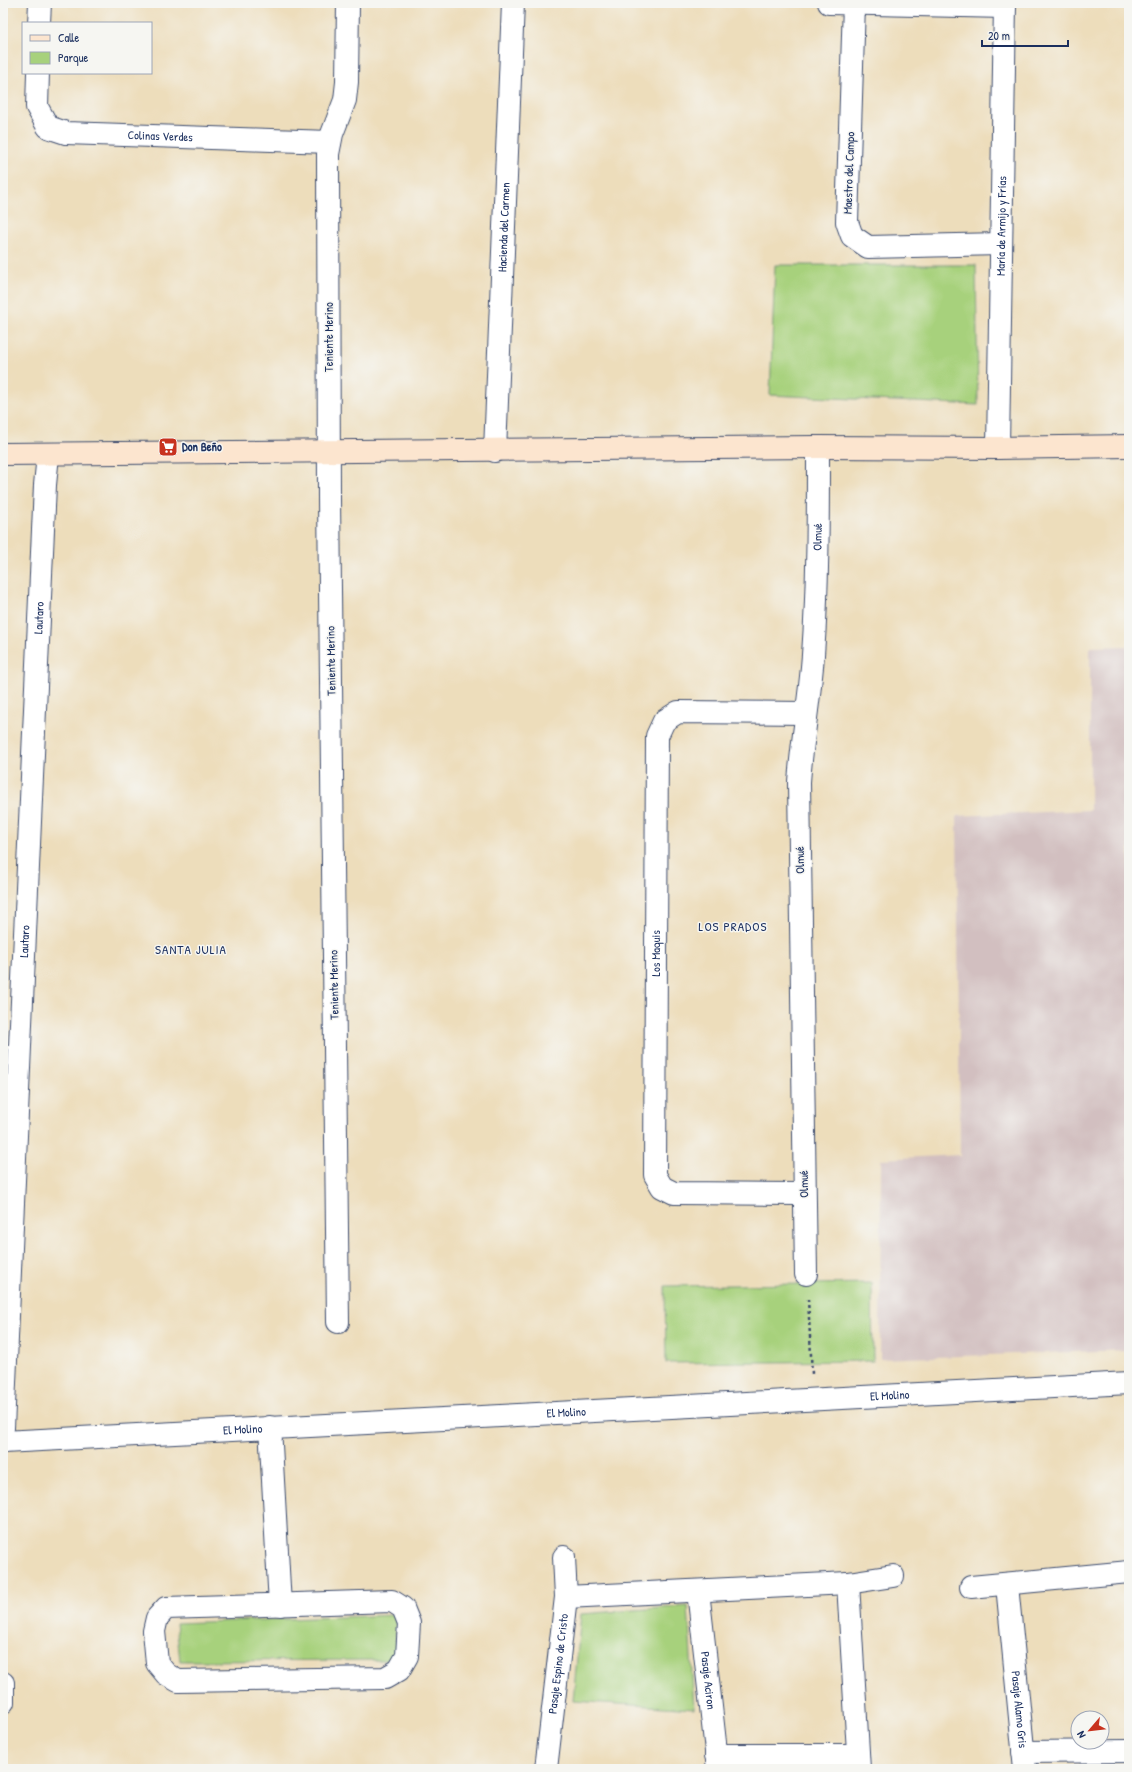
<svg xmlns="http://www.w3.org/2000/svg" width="1132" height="1772" viewBox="0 0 1132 1772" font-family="'Patrick Hand',sans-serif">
<rect width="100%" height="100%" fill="#f6f6f2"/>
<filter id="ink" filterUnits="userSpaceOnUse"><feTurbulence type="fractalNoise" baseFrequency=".025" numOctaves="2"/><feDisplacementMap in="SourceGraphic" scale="8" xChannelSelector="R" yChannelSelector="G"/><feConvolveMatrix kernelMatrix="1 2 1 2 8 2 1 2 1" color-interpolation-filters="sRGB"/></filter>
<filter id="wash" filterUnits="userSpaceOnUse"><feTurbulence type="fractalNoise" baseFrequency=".012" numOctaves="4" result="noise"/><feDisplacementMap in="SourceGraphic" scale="16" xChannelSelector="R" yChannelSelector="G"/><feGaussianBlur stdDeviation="0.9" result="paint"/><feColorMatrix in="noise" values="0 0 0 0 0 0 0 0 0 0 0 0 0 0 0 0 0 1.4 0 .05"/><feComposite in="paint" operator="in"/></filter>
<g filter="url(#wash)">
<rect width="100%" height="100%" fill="#edddbb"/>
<path fill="#d2bfc0" d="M1129 646V1350L880 1359 881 1159 960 1155 957 816 1090 810V647Z"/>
<path fill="#a7d17c" stroke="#61806d" d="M775 265H976L978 405 770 395Z
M872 1283 873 1361 666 1363 665 1286Z
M688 1606 694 1709 573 1701 581 1614Z
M396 1615 395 1660 180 1661 176 1623Z
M852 1762 853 1769H734V1764Z"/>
</g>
<g filter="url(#ink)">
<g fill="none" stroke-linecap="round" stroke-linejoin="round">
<defs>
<g id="minor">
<path d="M829 3 1005 7"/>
<path d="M854 4 847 222 852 236 868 247 1001 244"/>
<path d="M39 23 40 3"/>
<path id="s1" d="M38 73 37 107 48 127 66 133 330 142"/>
<path id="s2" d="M998 448 1005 3"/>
<path id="s3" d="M495 451 513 3"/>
<path id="s4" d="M804 1194 674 1193 662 1187 655 1175 657 736 664 721 678 712 806 713"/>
<path id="s5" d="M806 1274 799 782C802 739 810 697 813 655 818 586 818 516 818 447"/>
<path d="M338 1322 329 498 328 154 332 134 345 100 347 82 348 3"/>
<path d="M270 1427 280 1605"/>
<path id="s6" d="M3 1428 45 485 48 455"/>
<path d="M848 1583 859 1769"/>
<path id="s7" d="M1007 1585 1025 1769"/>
<path d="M971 1587 1129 1572"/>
<path id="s8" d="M698 1591 718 1769"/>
<path d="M566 1597 848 1583 893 1576"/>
<path d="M392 1601 403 1608 409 1623 407 1656 399 1670 385 1678 178 1681 166 1674 157 1663 154 1631 157 1618 166 1608Z"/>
<path d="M3 1683V1702"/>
<path d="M1023 1752 1129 1751"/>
<path d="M716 1755H858"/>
<path id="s9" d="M546 1769 566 1597 564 1557"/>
</g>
<g id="tertiary">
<path id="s10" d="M3 1442 1129 1383"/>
</g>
<path id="secondary" d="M3 454 818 447 998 448 1129 446"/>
</defs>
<use href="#minor" stroke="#3a496c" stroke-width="24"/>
<use href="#tertiary" stroke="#3a496c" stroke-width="24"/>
<use href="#secondary" stroke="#3a496c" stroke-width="24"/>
<path stroke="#3a496c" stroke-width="2.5" stroke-dasharray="3 3" stroke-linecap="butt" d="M808 1299 812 1374"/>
<use href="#minor" stroke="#fff" stroke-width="22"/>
<use href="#tertiary" stroke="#fff" stroke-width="22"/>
<use href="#secondary" stroke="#fce5cf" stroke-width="22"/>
</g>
</g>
<defs>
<symbol id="supermarket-square" viewBox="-11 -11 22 22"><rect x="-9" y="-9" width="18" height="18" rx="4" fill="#c8321e" stroke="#f6f6f2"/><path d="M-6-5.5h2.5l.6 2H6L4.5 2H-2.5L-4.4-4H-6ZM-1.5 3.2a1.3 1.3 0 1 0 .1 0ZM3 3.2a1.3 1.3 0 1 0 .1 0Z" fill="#fff"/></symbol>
</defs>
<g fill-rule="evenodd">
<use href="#supermarket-square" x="157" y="436" width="22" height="22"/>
</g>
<g text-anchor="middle" stroke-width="3" stroke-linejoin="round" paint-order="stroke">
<g font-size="12" fill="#1b2f5e" stroke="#f6f6f2">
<text dy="4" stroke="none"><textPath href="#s1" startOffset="170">Colinas Verdes</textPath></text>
<text transform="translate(849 173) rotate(-88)" y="4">Maestro del Campo</text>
<text dy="4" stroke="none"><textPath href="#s2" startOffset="222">María de Armijo y Frías</textPath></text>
<text dy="4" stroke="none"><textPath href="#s3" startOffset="224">Hacienda del Carmen</textPath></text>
<text transform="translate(329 337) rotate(-90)" y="4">Teniente Merino</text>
<text dy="4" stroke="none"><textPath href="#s5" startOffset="738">Olmué</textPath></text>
<text dy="4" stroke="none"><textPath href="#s6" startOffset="811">Lautaro</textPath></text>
<text transform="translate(331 661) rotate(-91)" y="4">Teniente Merino</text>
<text transform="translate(800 860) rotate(-91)" y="4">Olmué</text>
<text dy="4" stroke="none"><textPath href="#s6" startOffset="487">Lautaro</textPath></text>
<text dy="4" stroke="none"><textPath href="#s4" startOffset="379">Los Maquis</textPath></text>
<text transform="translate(334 985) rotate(-91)" y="4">Teniente Merino</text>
<text transform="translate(804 1184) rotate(-91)" y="4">Olmué</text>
<text dy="4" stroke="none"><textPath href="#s10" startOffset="888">El Molino</textPath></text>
<text dy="4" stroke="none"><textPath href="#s10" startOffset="564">El Molino</textPath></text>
<text dy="4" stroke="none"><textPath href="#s10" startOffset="240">El Molino</textPath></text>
<text dy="4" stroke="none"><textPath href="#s9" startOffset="106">Pasaje Espino de Cristo</textPath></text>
<text dy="4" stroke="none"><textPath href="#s8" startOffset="90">Pasaje Aciron</textPath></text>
<text dy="4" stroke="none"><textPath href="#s7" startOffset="125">Pasaje Alamo Gris</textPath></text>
</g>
<g font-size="12" font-weight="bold" fill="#1b2f5e" stroke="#f6f6f2" text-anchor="start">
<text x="182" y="451">Don Beño</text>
</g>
<g font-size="13" letter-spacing="1" fill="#1b2f5e" stroke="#f6f6f2">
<text x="733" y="931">LOS PRADOS</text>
<text x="191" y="954">SANTA JULIA</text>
</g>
</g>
<rect width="1132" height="1772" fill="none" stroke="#f6f6f2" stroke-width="16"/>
<rect x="22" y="22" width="130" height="52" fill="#f6f6f2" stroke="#9ea6b7"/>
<rect x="30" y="35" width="20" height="6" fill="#fce5cf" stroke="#9ea6b7"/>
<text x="58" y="42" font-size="12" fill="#1b2f5e">Calle</text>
<rect x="30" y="52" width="20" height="12" fill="#a7d17c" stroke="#9ea6b7"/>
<text x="58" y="62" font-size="12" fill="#1b2f5e">Parque</text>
<g transform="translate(1090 1730) rotate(242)"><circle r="19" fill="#f6f6f2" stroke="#9ea6b7"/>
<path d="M0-3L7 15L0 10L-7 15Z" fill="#c8321e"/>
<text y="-6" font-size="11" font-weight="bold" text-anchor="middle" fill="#1b2f5e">N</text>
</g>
<path d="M982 40v6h86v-6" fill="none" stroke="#1b2f5e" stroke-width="2"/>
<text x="988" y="40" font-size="12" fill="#1b2f5e" stroke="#f6f6f2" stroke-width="3" paint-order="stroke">20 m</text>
</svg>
